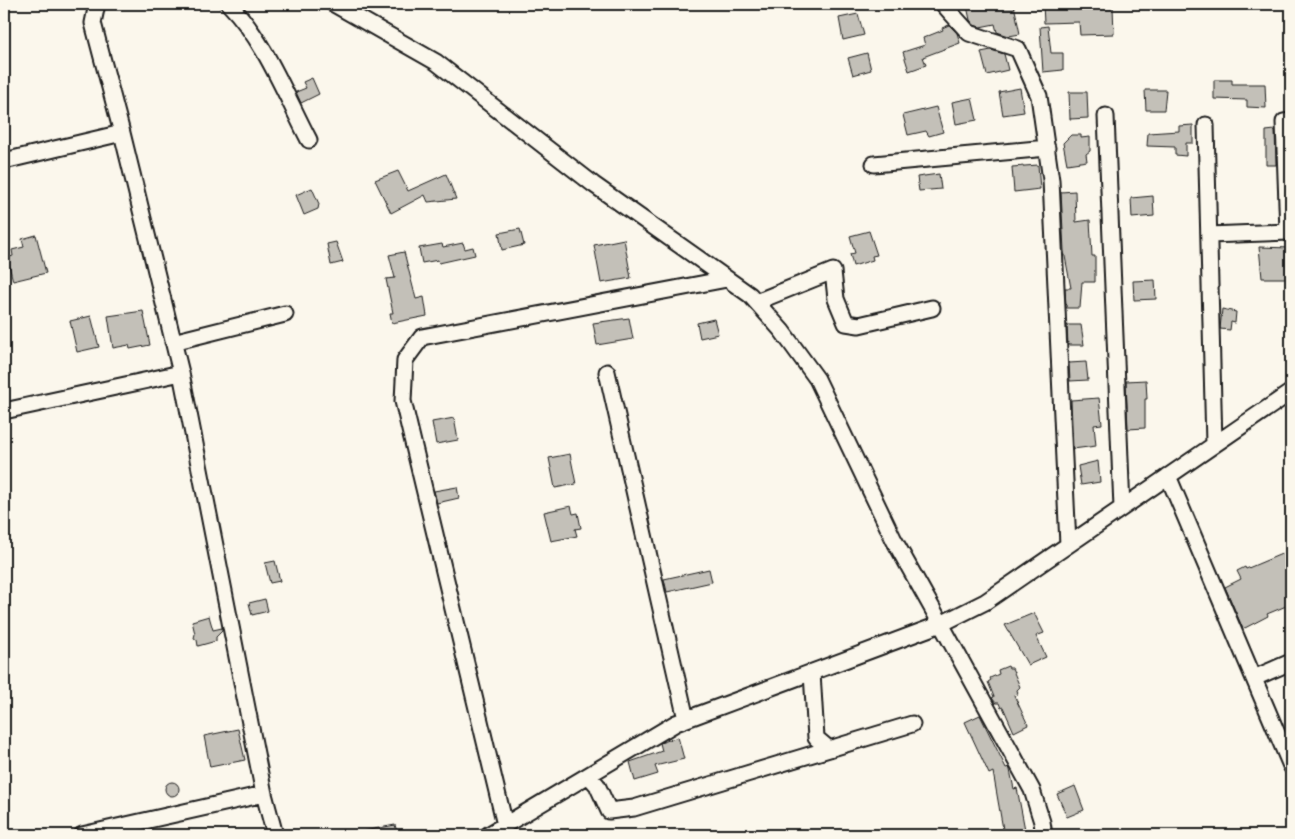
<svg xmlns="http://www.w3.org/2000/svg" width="1295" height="839" viewBox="0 0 1295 839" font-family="Caveat,sans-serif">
<rect width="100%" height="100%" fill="#fbf7ec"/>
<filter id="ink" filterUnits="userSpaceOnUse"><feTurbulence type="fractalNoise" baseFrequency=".02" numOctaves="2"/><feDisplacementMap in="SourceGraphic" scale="10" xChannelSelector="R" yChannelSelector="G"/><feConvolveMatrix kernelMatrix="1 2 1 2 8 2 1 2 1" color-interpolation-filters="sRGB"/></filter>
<g filter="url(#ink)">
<path fill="#c3c0b8" stroke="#1c1c1c" d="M979 4H997L998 8 1014 5 1020 34 1009 36 997 32 995 24 980 27 974 25 970 20 967 6Z
M1043 4H1068V9L1113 7 1114 34 1080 35 1079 22 1044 23Z
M858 14 864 35 843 40 839 18Z
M949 25 957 33 960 43 923 57 926 65 909 71 903 52 925 45 923 38 943 30 942 28Z
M1048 26 1051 53H1063V70L1043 72 1040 27Z
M991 50 1004 54 1008 70 987 75 981 52Z
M867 53 871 70 853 75 848 58Z
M312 78 319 94 301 103 296 92 306 88 303 82Z
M1214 80H1232V84H1265L1266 108 1247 107V100L1214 99Z
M1020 88 1024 112 1003 115 999 92Z
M1145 90H1166L1164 110H1146Z
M1069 92H1087L1088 118 1070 119Z
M972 98 977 120 956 124 952 102Z
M936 107 943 132 929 136 926 131 908 135 903 115Z
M1193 125V143H1186V156L1175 155V147L1147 146 1148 133 1179 131V126Z
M1275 130 1276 165H1266V131Z
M1071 135H1081V138L1090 137V151L1086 154 1087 161 1067 164 1063 143Z
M1038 165 1040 189 1014 192 1012 167Z
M398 171 408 191 446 174 456 199 428 202 425 195 391 213 375 180Z
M939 174 941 189 919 191 917 177Z
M312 188 319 204 318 209 304 215 296 195Z
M1075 191 1076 222 1090 220 1092 256H1095V282H1082L1080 308H1066L1065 288H1071L1064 251 1061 192Z
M1153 196 1154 216 1132 218 1131 198Z
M520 229 524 245 502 250 499 233Z
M869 231 877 255 872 256 873 260 853 266 850 254 855 253 850 236Z
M36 235 46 273 13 281 7 258 13 256 12 250 24 247 22 239Z
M624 239 631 278 601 283 594 245Z
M336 242 343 262 331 265 327 244Z
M463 243 465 249 473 247 475 255 439 263 438 260 422 263 419 248 442 244 443 247Z
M1259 247 1291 248V278H1262Z
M404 252 416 299 424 297 427 316 392 323 390 313H393L386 279 395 278 389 255Z
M1155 280 1156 299 1134 300 1133 281Z
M1222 309 1236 312 1235 323 1231 322 1230 330 1220 329Z
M143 311 150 345 130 349 129 345 113 348 108 316Z
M91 316 99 347 77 352 70 321Z
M629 318 633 339 597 345 593 323Z
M714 319 718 334 700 338 697 323Z
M1067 325H1081L1084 345H1068Z
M1086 362 1088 380 1070 381 1069 363Z
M1146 380 1147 399H1145V428L1128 429 1126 381Z
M1099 398 1102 424 1094 425 1096 446 1073 449 1071 400Z
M454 418 458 440 436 444 432 422Z
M570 454 576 484 555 488 549 458Z
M1098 461 1100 482 1081 485 1078 466Z
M457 487 459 498 437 503 434 491Z
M571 506 573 514 578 513 581 528 575 529 577 536 551 541 544 512Z
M1291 550V604L1267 614 1268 616 1243 629 1225 587 1241 579 1237 571 1245 567 1246 569Z
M275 561 280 581 270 583 265 563Z
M709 569 712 582 667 592 664 579Z
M265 599 268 611 252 615 249 603Z
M1034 613 1044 633 1036 636 1046 657 1028 665 1005 625Z
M209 616 213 630 222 628V631L216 637V641L198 646 197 640 194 638 195 634 192 621Z
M1008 666 1009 668H1012L1020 687 1017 690 1018 694 1014 695 1028 725 1014 732 1003 707 1001 708 999 703H996L992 698 994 697 988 682 991 680 990 678 999 674 998 670Z
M980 715 1006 768 1009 767 1010 770 1014 789 1017 788 1026 835H1004L993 772 989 774 965 722Z
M238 729 245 760 210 767 204 736Z
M678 737 684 759 655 766 658 774 635 781 630 762 662 751 660 743Z
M165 789a7 7 0 1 1 14 0a7 7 0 1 1-14 0Z
M1075 786 1084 810 1067 817 1057 794Z
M395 825 398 835H364V831Z"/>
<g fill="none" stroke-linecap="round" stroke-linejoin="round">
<defs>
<path id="minor" d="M97 4 93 23 122 133 181 373 264 794 275 835
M229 4C265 41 285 94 309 140
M334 4 436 62 593 184 750 295 782 331 817 379 894 540 941 624 1032 790 1042 822 1044 835
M943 4 969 33 1018 49 1039 96 1051 180 1068 545
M1106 116 1122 508
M1206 125 1214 444
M4 161 122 133
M874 164 1047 148
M1209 235 1288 232 1284 122 1291 121
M756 302 833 271 836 299 846 323 859 325 932 308
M173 342 285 314
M607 372 686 719
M4 411 181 373
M1168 476 1291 766
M812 673 816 738 829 749
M1254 678 1291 662
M589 776 597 785 609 811 634 808 912 724
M505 825 403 401 405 360 422 337 727 279
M82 835 264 794
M488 835 676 723 941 624 985 602 1291 392"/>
</defs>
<use href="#minor" stroke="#1c1c1c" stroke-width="19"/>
<use href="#minor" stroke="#fbf7ec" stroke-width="15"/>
</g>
</g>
<rect width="1295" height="839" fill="none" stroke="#fbf7ec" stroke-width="20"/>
<rect x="10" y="10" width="1275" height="819" fill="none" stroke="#1c1c1c" stroke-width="2" filter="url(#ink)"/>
</svg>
